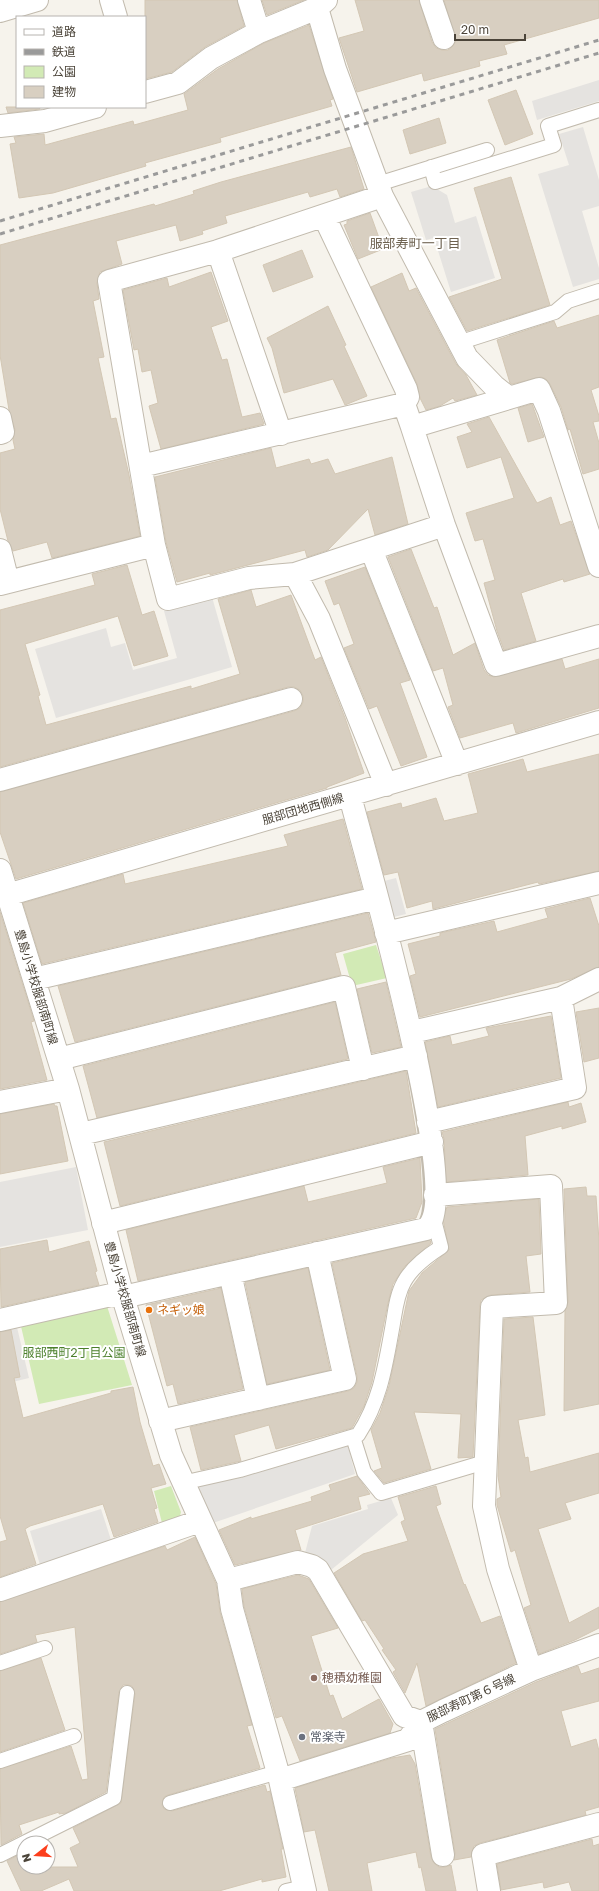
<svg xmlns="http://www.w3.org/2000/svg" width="599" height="1891" viewBox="0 0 599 1891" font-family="'Golos Text','Noto Sans JP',sans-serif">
<rect width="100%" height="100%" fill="#f6f3ec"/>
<path fill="#d2eab5" d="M376 945 387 978 352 986 343 954Z
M107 1306 132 1385 39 1404 20 1322Z
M171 1486 181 1512 180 1516 162 1523 154 1491Z"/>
<path fill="#e5e3e0" d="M599 80V101L537 120 532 101Z
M583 127 599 180V206L582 211 599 268V279L573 287 538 174 569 165 559 134Z
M432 186 447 195 455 223 476 216 495 278 451 292 434 238 426 240 411 192Z
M212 597 232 667 56 718 35 649 106 628 111 647 125 643 133 670 177 658 164 611Z
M396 878 406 914 390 918 380 882Z
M76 1167 88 1230 0 1247V1182Z
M16 1323 29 1378 0 1385V1327Z
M348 1446 355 1474 210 1524 192 1487 243 1477Z
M391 1498 398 1515 331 1570 323 1562 305 1553 312 1526 368 1509 367 1505Z
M101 1509 112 1543 40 1565 30 1531Z"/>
<path fill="#d8cfc1" stroke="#d3c7b4" d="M145 0H237L244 26 205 47 172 72 145 79Z
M262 0H304L267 15Z
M355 0H419L432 42 436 48 442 50H448L453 46 456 40 444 0H599V18L504 45 507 54 479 61 480 66 424 81 422 73 357 92 339 38 364 31Z
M309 25 333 99 330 100 332 106 220 138 221 142 145 163 146 166 53 193 19 198 10 144 16 143 14 137 44 134 45 145 133 121 134 125 188 110 184 94 218 69 264 43Z
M516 90 533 134 505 145 488 100Z
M6 107H39L40 109 8 113Z
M439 118 446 143 410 154 403 130Z
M351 147 364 189 340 197 337 189 310 197 308 192 225 216 227 223 202 231 203 234 180 241 176 225 116 241 122 264 100 272 97 283 99 299 93 301 104 357 98 358 111 419 116 418 129 475 140 536 52 558 47 542 13 551 8 541 0 509V453L15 449 13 440 15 430 9 410 0 355V245L154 204 155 206 194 194 193 191 221 182Z
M511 177 550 305 467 331 449 297 502 279 474 188Z
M370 213 383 249 358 259 344 225 347 224V221Z
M302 250 313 277 273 292 263 265Z
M211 272 228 321 211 327 222 360 227 359 242 417 260 413 264 424 161 449 149 406 158 403 151 370 142 372 138 349 134 350 123 290 167 278 169 287Z
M402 273 409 291 416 288 456 364 466 375 477 395 455 401 453 398 440 406 426 410 420 398 417 384 371 287Z
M328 306 346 345 344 346 367 396 345 405 333 379 284 393 272 348 267 338Z
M599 315V387L591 390 599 416V421L593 422 599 443V469L583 474 570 429 568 430 561 407 550 384 546 379 541 377 512 384 510 383 497 340 554 321 557 328Z
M532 404 544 437 528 442 518 408Z
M489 417 537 503 551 497 560 525 571 521 590 574 564 582 563 579 521 593 536 641 504 650 497 631 484 583 495 580 483 539 475 541 466 513 514 498 501 457 467 468 457 437 472 432 467 424Z
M271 448 276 468 309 459 311 464 328 459 335 474 392 457 408 524 375 535 368 509 328 550 307 557 305 550 210 575V573L177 582 166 542 155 477Z
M411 549 434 608 437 607 453 655 475 643 484 670 488 675 494 677 562 659 565 669 599 659V708L516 733 513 723 460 738 448 707 453 705 443 668 433 671 388 557Z
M127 565 142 615 154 611 168 656 134 666 118 616 25 644 40 695 38 696 46 725 191 686V689L240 674 218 599 251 590 256 607 291 595 315 660 321 657 345 718 364 773 327 787V788L16 879 0 832V792L294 711 300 708 303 702V696L300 690 294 687H288L0 767V610L95 585 92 574Z
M365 567 410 680 400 683 427 757 401 766 377 706 369 709 344 648 354 644 339 603 334 605 325 581Z
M599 754V871L539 884 538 882 433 909 432 901 407 908 398 872 384 875 367 812 401 803 402 808 436 798 444 821 478 813 468 774 523 759 527 772Z
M343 819 362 889 42 964 23 903 123 874 125 884 288 846 284 835Z
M590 898 599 926V967L571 979 420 1017 410 976 416 974 408 944 440 936V933L494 921 497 932 548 918 545 909Z
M0 912 34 1021 31 1022 47 1080 0 1089Z
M368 913 376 942 335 953 341 975 75 1042 58 986Z
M386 982 401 1047 372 1053 357 989Z
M335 1002 348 1059 97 1118 83 1066Z
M599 1008V1058L584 1062 576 1012Z
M551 1016 561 1078 438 1107 425 1042 450 1036 452 1045 489 1036 486 1028Z
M406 1071 416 1133 120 1206 104 1142Z
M568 1102 569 1107 581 1103 586 1122 562 1129V1126L525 1136 528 1175 446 1182 444 1139 442 1132Z
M54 1104 55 1106H57L68 1161 0 1174V1114Z
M420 1158 422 1202 416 1218 138 1281 126 1230 304 1186 308 1202 387 1183 383 1167Z
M586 1187 587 1196H596L599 1241V1404L564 1411 565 1311 568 1302 564 1189Z
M539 1199 541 1254 526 1256 530 1292 491 1295 481 1300 480 1306 473 1457 458 1458 461 1414 414 1412 431 1469 384 1483 374 1471 382 1468 371 1430 380 1413 389 1386 409 1291 422 1273 449 1250 443 1219 447 1207Z
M47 1240 49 1252 89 1241 97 1271 95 1272 99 1285 1 1307 0 1249Z
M430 1240 431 1243 405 1266 393 1284 388 1303 372 1382 364 1406 352 1428 276 1449 269 1425 234 1435 241 1461 201 1470 190 1427 348 1391 354 1388 357 1382V1376L332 1263Z
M308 1268 330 1370 267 1384 245 1282Z
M221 1288 243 1389 178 1404 173 1384 167 1386 146 1305Z
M533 1317 545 1415 518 1420 525 1458 528 1457 530 1472 599 1453V1493L565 1503 571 1519 538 1529 569 1623 599 1607V1628L575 1640 539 1654 524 1608 531 1605 515 1550 511 1552 497 1505V1499L501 1497 498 1476 504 1319Z
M11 1330 20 1377 14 1378 23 1418 111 1393V1391L133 1387 140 1422 153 1466 159 1464 166 1484 151 1488 157 1508 154 1509 158 1522 114 1537 103 1504 30 1526 25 1529 36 1564 0 1577V1542L7 1540 0 1516V1332Z
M357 1476 370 1494 358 1497 361 1509 295 1530 301 1550 235 1565 219 1530 251 1517V1519L312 1501 311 1497 331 1490 329 1485Z
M436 1486 441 1504 436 1506 464 1585 465 1584 481 1623 500 1616 516 1663 426 1706 417 1663 405 1693 393 1672 396 1670 382 1650 384 1649 365 1620 362 1621 334 1573 363 1554 408 1541 401 1522 405 1520 398 1497Z
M195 1537 216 1584 220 1612 252 1725 247 1726 260 1768 168 1795 164 1797 162 1805 164 1809 172 1811 265 1785 267 1792 270 1791 283 1849H281L286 1877 262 1882V1879L219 1891H74L69 1879 41 1891H21L7 1861 24 1852V1867H78L70 1848 80 1843 73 1828 121 1803 135 1694 132 1686 128 1685H123L119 1692 106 1792 66 1813 59 1814V1812L19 1825 22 1834 1 1845 0 1769 71 1746 82 1780 88 1779 75 1627 35 1635 37 1642 0 1654V1602L165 1546 167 1550Z
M298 1575 309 1579 338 1628 311 1636 330 1696 333 1695 342 1719 379 1699 393 1724 390 1733 300 1761 282 1716 276 1718 244 1606 242 1589Z
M41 1658 65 1730 0 1752V1671Z
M578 1666 581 1674 599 1668V1701L561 1711 571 1747 596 1739 599 1751V1807L585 1811 586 1815 480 1843 474 1846 471 1857 454 1860 455 1853 435 1729 536 1682Z
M410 1755 415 1764 431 1857 434 1863 439 1867H445L451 1865 456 1891H426L421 1867 419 1868 416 1852 367 1863 372 1891H329L315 1830 304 1832 295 1788 392 1758Z
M592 1839 593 1846 599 1844V1891H572L569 1882 544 1888 543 1882 501 1890 497 1864Z"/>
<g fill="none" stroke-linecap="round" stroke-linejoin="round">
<defs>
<path id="lane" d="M431 167 435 182 554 145 548 126 599 110
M378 184 487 150
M458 343 555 312 568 301 599 291
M353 1437 364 1472 381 1493 485 1462
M182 1483 240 1470 358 1435C380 1401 385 1368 392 1329 395 1313 396 1296 404 1282 412 1267 427 1256 441 1247L433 1216
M0 1663 45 1648
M0 1761 74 1736
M170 1803 278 1772
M24 1843 114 1798 127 1693
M0 1855 24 1843
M286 1891 304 1887"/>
<path id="street" d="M111 0 116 17
M249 0 259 32
M431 0 444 38
M317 8 335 69 382 196 467 358 494 386 509 398
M0 11 37 0
M145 92 178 83 211 58 259 32 317 8 326 0
M0 126 45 121 95 107
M382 196 218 251 109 281 154 545 168 599 249 578 295 574 444 525
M324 216 406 389 408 397 404 404
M218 251 281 434
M0 418 3 432 0 433
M141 466 404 404 412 427
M371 549 457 764
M0 550 8 582
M599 566 549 411 539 389 412 427 444 525 496 665 599 636
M295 574 319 619 386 785
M0 584 154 545
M0 780 291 699
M0 870 68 1089 123 1297 171 1455 228 1580 232 1609 280 1780 305 1891
M0 895H7L599 722
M386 933 599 883
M34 979 377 898
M412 1032 561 998 599 979
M59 1059 344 987 363 1069
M0 1102 68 1089
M428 1122 575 1088 561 998
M81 1134 416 1056
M435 1195 551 1186 556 1303 492 1307 484 1506 498 1569 531 1670
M103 1223 432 1142
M230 1273 258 1399
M0 1320 111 1295 123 1297 426 1229C465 1197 365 854 350 796
M160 1421 345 1379 317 1253
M228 1580 298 1562 312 1566 318 1570 404 1716 421 1722 443 1855
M0 1590 200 1521
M280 1780 408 1740 421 1722 443 1711 531 1670 599 1645
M489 1891 483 1855 599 1824"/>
</defs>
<use href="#lane" stroke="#c2bbae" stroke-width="16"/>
<use href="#street" stroke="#c2bbae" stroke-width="24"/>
<use href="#lane" stroke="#fff" stroke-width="14"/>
<use href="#street" stroke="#fff" stroke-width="22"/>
<path stroke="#9a9a9a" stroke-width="3" stroke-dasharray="5 5" stroke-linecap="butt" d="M0 221 599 40
M0 234 599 53"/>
</g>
<circle fill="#e8710a" stroke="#fff" stroke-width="1.5" cx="149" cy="1310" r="4"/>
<circle fill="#8d6e63" stroke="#fff" stroke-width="1.5" cx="314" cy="1678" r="4"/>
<circle fill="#6b7280" stroke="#fff" stroke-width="1.5" cx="302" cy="1737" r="4"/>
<g text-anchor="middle" stroke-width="4" stroke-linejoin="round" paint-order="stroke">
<g font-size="12" fill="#4b4439" stroke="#fff">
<text transform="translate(303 809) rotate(-16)" y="4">服部団地西側線</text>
<text transform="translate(36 987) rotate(73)" y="4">豊島小学校服部南町線</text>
<text transform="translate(125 1299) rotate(74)" y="4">豊島小学校服部南町線</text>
<text transform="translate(471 1698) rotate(-25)" y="4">服部寿町第６号線</text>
</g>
<g font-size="12" fill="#c56008" stroke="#fff" text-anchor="start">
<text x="157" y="1314">ネギッ娘</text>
</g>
<g font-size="12" fill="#4a7f2a" stroke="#fff">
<text x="74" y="1357">服部西町2丁目公園</text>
</g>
<g font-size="12" fill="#785e54" stroke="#fff" text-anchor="start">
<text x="322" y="1682">穂積幼稚園</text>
</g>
<g font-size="12" fill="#5b616d" stroke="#fff" text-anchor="start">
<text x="310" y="1741">常楽寺</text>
</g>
<g font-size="13" fill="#6e6250" stroke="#fff">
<text x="415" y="248">服部寿町一丁目</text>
</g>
</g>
<rect x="16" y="16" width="130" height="92" fill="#ffffff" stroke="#b7b4b0"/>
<rect x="24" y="29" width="20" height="6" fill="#ffffff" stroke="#b7b4b0"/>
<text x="52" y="36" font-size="12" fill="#4b4439">道路</text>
<rect x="24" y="49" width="20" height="6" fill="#9a9a9a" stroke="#b7b4b0"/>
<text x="52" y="56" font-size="12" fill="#4b4439">鉄道</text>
<rect x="24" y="66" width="20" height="12" fill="#d2eab5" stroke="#b7b4b0"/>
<text x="52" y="76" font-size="12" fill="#4b4439">公園</text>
<rect x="24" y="86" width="20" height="12" fill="#d8cfc1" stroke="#b7b4b0"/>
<text x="52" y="96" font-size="12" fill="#4b4439">建物</text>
<g transform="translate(36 1855) rotate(253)"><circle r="19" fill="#ffffff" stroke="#b7b4b0"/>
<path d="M0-3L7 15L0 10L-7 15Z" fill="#fc3f1d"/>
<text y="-6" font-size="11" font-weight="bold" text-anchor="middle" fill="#4b4439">N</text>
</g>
<path d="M455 34v6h70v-6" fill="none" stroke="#4b4439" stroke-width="2"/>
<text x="461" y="34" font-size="12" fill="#4b4439" stroke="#ffffff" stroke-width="3" paint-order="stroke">20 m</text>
</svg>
